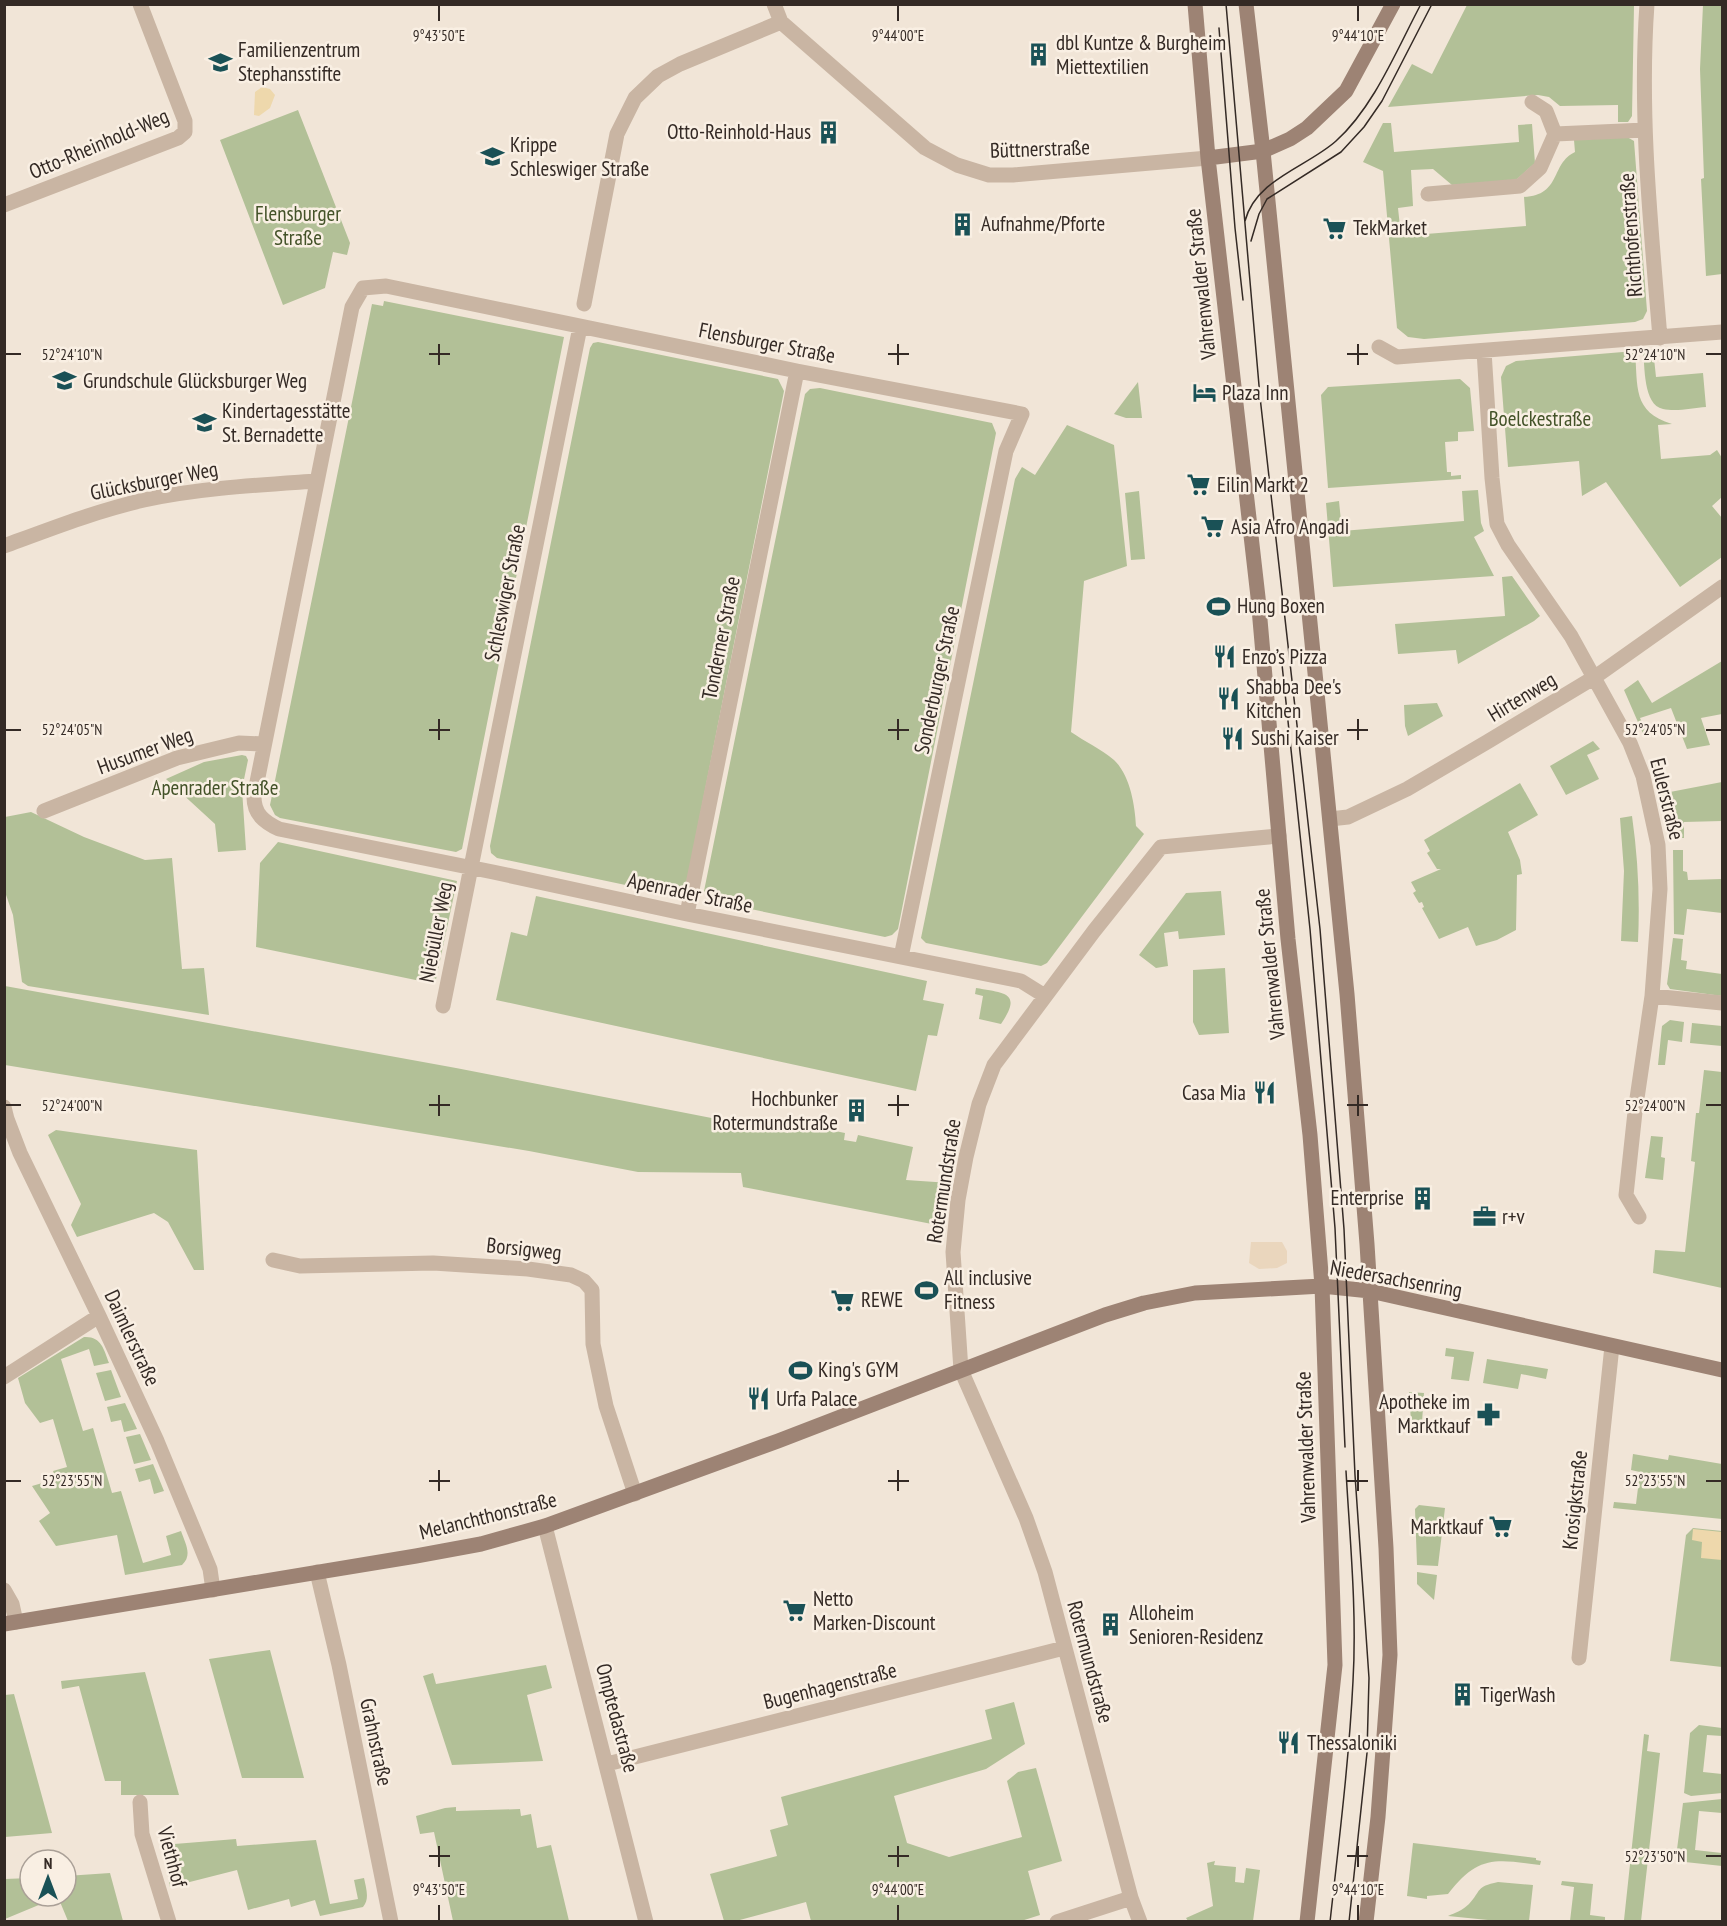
<svg xmlns="http://www.w3.org/2000/svg" width="1727" height="1926" viewBox="0 0 1727 1926" font-family="'PT Sans Narrow',sans-serif">
<rect width="100%" height="100%" fill="#f1e5d7"/>
<path fill="#b2c097" d="M1627 4 1634 6 1632 116 1628 122H1618V105L1560 106 1549 97 1538 95 1388 107 1412 64 1432 74 1467 5Z
M1703 5H1722V274L1706 276 1701 179 1704 178 1700 69Z
M298 110 350 243 347 255 333 252 325 288 283 305 220 140Z
M1383 123H1391L1394 152 1519 142 1518 125 1532 124 1535 163 1516 180 1452 185 1433 169 1411 170 1413 206 1398 208 1401 236 1526 226 1524 197C1562 195 1550 164 1575 152L1574 140 1627 137 1634 141 1647 311 1643 319 1635 322 1424 339 1408 337 1397 328 1383 171 1363 162Z
M384 301 564 337 462 849 456 852 280 818 275 815 270 805 372 304 383 306Z
M598 342 778 379 784 391 687 881 683 890 673 895 497 858 491 853 490 846 590 348 593 343Z
M1653 349 1656 377 1703 373 1706 407C1693 408 1676 412 1663 409 1643 405 1645 366 1643 350Z
M1635 351C1638 386 1632 412 1672 424L1658 425 1661 459 1710 455 1717 450 1722 458V497L1712 506 1722 518V557L1680 587 1606 482 1582 496 1579 461 1508 467 1501 377 1506 366 1516 361Z
M1460 379 1470 388 1474 431 1458 432V441L1445 442 1447 472H1451V476L1461 475V479L1328 488 1321 395 1328 387Z
M1138 382 1142 418H1126L1114 414Z
M820 388 992 423 996 433 898 929 892 935 885 937 712 901 704 891 805 394 810 389Z
M1067 425 1114 445 1127 566 1084 581 1071 732C1084 741 1101 749 1114 760 1130 775 1135 805 1136 826L1144 834 1047 963 1041 966 926 943 921 938 1015 479 1022 467 1035 475Z
M1478 490 1481 523 1484 531 1474 537 1494 576 1333 587 1326 503 1339 501 1342 531 1464 521 1462 491Z
M1139 491 1145 559 1131 560 1125 493Z
M1512 576 1540 616 1534 621 1458 664 1456 650 1398 654 1395 624 1505 616 1502 577Z
M1722 661V714L1701 718 1710 745 1687 749 1671 708 1640 718 1647 734 1644 736 1624 690 1638 680 1652 703Z
M1437 703 1443 716 1408 736 1405 726 1404 705Z
M1593 741 1600 749 1587 755 1599 779 1566 795 1550 766Z
M242 755 246 756 248 760 242 789 246 850 218 852 215 824 166 779 204 762Z
M1656 759 1670 792 1722 782V821L1684 822V838H1670L1653 760Z
M1520 783 1538 815 1508 832 1520 860 1522 874 1517 875 1516 930 1497 940 1476 946 1468 927 1439 939 1422 908 1424 907 1422 902 1419 903 1413 893 1416 891 1411 882 1441 869H1437L1427 853 1430 851 1424 840Z
M31 812 84 837 145 860 172 858 182 969 204 968 209 1015 28 986 22 982 13 915 5 892V817Z
M1632 816C1638 858 1640 899 1638 942L1621 941 1624 871 1620 818Z
M278 842 457 881 435 984 256 947 260 863Z
M1673 850H1683V871L1687 872 1688 880 1722 879V913L1687 909 1684 935 1674 934Z
M1221 891 1225 935 1179 939 1178 931 1164 933 1168 966 1156 968 1139 955 1186 893Z
M536 896 927 981 923 1000 944 1004 937 1036 928 1035 916 1091 496 1000 511 932 527 936Z
M1673 938 1683 939 1681 960 1687 961 1686 969 1722 974V996L1670 989 1667 984Z
M1225 968 1229 1033 1199 1035 1193 1022V970Z
M5 986 456 1068 788 1133 790 1122 845 1133 844 1140 856 1142 858 1135 913 1147 906 1180 950 1183 942 1226 743 1187 741 1173 638 1172 529 1151 5 1065Z
M976 988C1004 993 1023 992 1001 1024L979 1019 983 996 975 994Z
M1670 1020 1684 1022 1682 1042 1668 1040 1665 1065H1658L1662 1026Z
M1692 1023 1722 1026V1046L1690 1043Z
M1704 1070 1722 1072V1288L1653 1273 1655 1250 1685 1252 1695 1162 1691 1161 1696 1113H1699Z
M56 1130 197 1150 204 1270H194L168 1222 154 1213 77 1237 71 1225 81 1204 48 1135Z
M1651 1136 1663 1137 1661 1157 1665 1158 1663 1180 1645 1178Z
M84 1337C101 1336 104 1349 109 1363L94 1366 89 1349 61 1359 83 1431 93 1428 112 1493 121 1491 143 1563 171 1555 166 1536 181 1531C185 1543 193 1555 182 1565L125 1575 117 1535 56 1546 39 1521 50 1513 32 1486 56 1479 53 1471 67 1467 53 1419 40 1423 25 1403 18 1378Z
M1446 1348 1474 1352 1469 1381 1451 1379 1454 1357 1445 1356Z
M1487 1359 1548 1369 1546 1379 1521 1374 1518 1389 1483 1383Z
M111 1370 121 1397 105 1401 96 1373Z
M1409 1392 1424 1393 1422 1422 1411 1421Z
M125 1403 137 1429 124 1432 121 1420 111 1422 107 1407Z
M140 1434 151 1460 134 1464 126 1437Z
M1633 1454 1668 1460 1669 1455 1722 1464V1519L1613 1508 1614 1502 1636 1504 1640 1472 1631 1470Z
M153 1464 164 1491 154 1494 150 1479 139 1482 135 1469Z
M1419 1505 1445 1508 1438 1566 1417 1565 1415 1509Z
M1693 1528 1722 1531V1667L1670 1661 1686 1535Z
M1417 1572 1437 1575 1434 1600 1417 1584Z
M270 1650 304 1778H242L209 1659Z
M546 1665 552 1688 527 1695 543 1761 452 1765 423 1676 433 1673 436 1684Z
M145 1672 179 1795H121V1781H105L79 1686 62 1689 61 1681Z
M14 1694 52 1833 5 1837V1695Z
M1014 1702 1025 1744 986 1769 894 1796 907 1843 949 1857 1022 1837 1007 1781 1018 1772 1036 1768 1062 1861 1028 1871 1040 1915 1018 1922 811 1921 806 1902 736 1921H724L710 1874 777 1856 770 1830 788 1825 781 1797 992 1739 985 1710Z
M1699 1725 1722 1728V1736L1707 1735 1703 1772 1722 1774V1793L1691 1796 1684 1793 1690 1733Z
M1644 1734 1649 1735 1647 1751 1660 1753 1641 1921H1618V1920H1624Z
M1722 1799V1813L1699 1811 1695 1850 1722 1853V1866L1685 1862 1683 1859 1676 1857 1683 1803Z
M456 1807V1811L520 1809 521 1816 531 1814 537 1848 551 1845 569 1921H453L434 1832 420 1834 416 1816 445 1808Z
M236 1839 237 1846 316 1840 330 1904 358 1899 354 1880 364 1878C366 1888 370 1899 363 1907L320 1916 315 1900 291 1907 289 1899 248 1910 237 1870 170 1887 162 1845Z
M1413 1843 1536 1858V1860L1541 1861 1540 1865C1495 1859 1478 1855 1448 1894L1427 1896V1899L1407 1896Z
M1215 1861 1214 1865 1236 1867 1235 1882 1244 1883 1246 1868 1260 1870 1253 1921H1188L1186 1918 1213 1906 1207 1863Z
M110 1873 123 1921H68L58 1897 5 1919V1879L30 1878V1896H66V1876Z
M1562 1881 1593 1884 1590 1915 1605 1917V1921H1570L1574 1887 1561 1885Z
M1498 1882 1533 1885 1529 1921H1498L1448 1916C1455 1913 1463 1910 1469 1904 1482 1890 1475 1887 1498 1882Z"/>
<path fill="#eed8ac" d="M262 87 270 89 275 95 270 108 259 116 254 115 255 92Z
M1693 1529 1722 1532V1560L1701 1558 1702 1542 1692 1540Z"/>
<path fill="#ead6bd" d="M1251 1242H1282L1287 1251V1263L1277 1268 1259 1269 1249 1263Z"/>
<g fill="none" stroke-linecap="round" stroke-linejoin="round">
<path stroke="#c9b5a3" stroke-width="15" d="M774 4 781 22 925 148 957 165 989 175H1013L1208 158
M1647 4C1639 115 1651 227 1660 338
M1555 134 1645 130
M1428 194 1520 186 1540 168 1555 134 1546 111 1532 102
M4 205 178 138 185 132V121L140 4
M584 304 617 134 635 98 658 76 680 64 781 22
M1379 347 1397 357 1722 332
M1484 351 1492 478 1497 524 1508 545 1571 636 1630 743 1643 776 1658 845 1660 889 1652 996 1635 1112 1626 1195 1639 1217
M4 546C50 529 96 511 144 500 200 488 259 485 317 481
M44 811 177 758 239 743 264 744
M1330 819 1348 817 1407 789 1487 742 1595 677 1722 587
M687 914 797 371
M901 957 1006 451 1022 414 797 371 386 286 363 288 352 307 254 797C254 814 264 822 279 829L493 872 687 914 1021 981 1045 996
M1652 996 1722 1003
M443 1006 580 327
M4 1107 7 1119 20 1153 99 1316 157 1441 210 1569 213 1590
M273 1260 300 1266 433 1263 528 1269 571 1275 584 1281 592 1290 593 1344 606 1406 635 1494
M4 1377 99 1316
M545 1526 646 1922
M317 1572 339 1665 391 1922
M4 1590 12 1604 16 1622
M1579 1658 1612 1346
M607 1764 1064 1648
M140 1802 142 1834 169 1922
M1057 1922 1131 1898
M1140 1922 1131 1898 1045 1572 1026 1518 961 1370 953 1252 958 1200 966 1157 979 1104 994 1065 1094 931 1161 847 1279 836"/>
<path stroke="#9d8374" stroke-width="15" d="M1195 4 1208 158 1258 597 1288 939 1310 1135 1322 1286 1335 1665 1307 1922
M1246 4 1263 151 1347 994 1367 1244 1386 1548 1390 1655 1378 1817 1366 1922
M1208 158 1263 151 1290 139 1307 128 1346 91 1393 4
M4 1624 416 1556 481 1544 545 1526 778 1441 1105 1315 1144 1303 1195 1293 1322 1286 1370 1291 1722 1370"/>
<path stroke="#342a25" stroke-width="1.5" d="M1226 4 1260 397 1320 929 1344 1229 1355 1475 1369 1678 1367 1753 1349 1922
M1219 28 1235 228 1243 300
M1245 221C1256 179 1307 167 1336 141 1374 107 1397 49 1421 4
M1251 241 1259 214 1267 199 1341 152 1364 127 1382 101 1432 4
M1281 655 1310 929 1335 1228 1345 1447
M1330 1922C1339 1841 1349 1761 1353 1681 1357 1611 1350 1541 1346 1471"/>
</g>
<path fill="none" stroke="#342a25" stroke-width="2" d="M439 6V21M898 6V21M1358 6V21M439 344V365M898 344V365M1358 344V365M6 354H21M429 354H450M888 354H909M1347 354H1368M1706 354H1721M439 719V740M898 719V740M1358 719V740M6 730H21M429 730H450M888 730H909M1347 730H1368M1706 730H1721M439 1095V1116M898 1095V1116M1358 1095V1116M6 1105H21M429 1105H450M888 1105H909M1347 1105H1368M1706 1105H1721M439 1470V1491M898 1470V1491M1358 1470V1491M6 1481H21M429 1481H450M888 1481H909M1347 1481H1368M1706 1481H1721M439 1846V1867M898 1846V1867M1358 1846V1867M429 1856H450M888 1856H909M1347 1856H1368M1706 1856H1721M439 1905V1920M898 1905V1920M1358 1905V1920"/>
<defs>
<symbol id="building-bare" viewBox="-9 -9 18 18"><path d="M-4-6H4V6H1V3H-1V6H-4ZM-2.5-4.3h1.7v1.8h-1.7ZM.8-4.3h1.7v1.8H.8ZM-2.5-1h1.7V.8h-1.7ZM.8-1h1.7V.8H.8Z" fill="#1a5156" stroke="#f9efe3" stroke-width="2.5" paint-order="stroke"/></symbol>
<symbol id="school-bare" viewBox="-9 -9 18 18"><path d="M0-5L7-2L0 1L-7-2ZM-4 1L0 2.5L4 1V4Q0 6-4 4Z" fill="#1a5156" stroke="#f9efe3" stroke-width="2.5" paint-order="stroke"/></symbol>
<symbol id="supermarket-bare" viewBox="-9 -9 18 18"><path d="M-6-5.5h2.5l.6 2H6L4.5 2H-2.5L-4.4-4H-6ZM-1.5 3.2a1.3 1.3 0 1 0 .1 0ZM3 3.2a1.3 1.3 0 1 0 .1 0Z" fill="#1a5156" stroke="#f9efe3" stroke-width="2.5" paint-order="stroke"/></symbol>
<symbol id="hotel-bare" viewBox="-9 -9 18 18"><path d="M-6-4.5h1.5V1H6V5H4.5V3h-9V5H-6ZM-4 0a1.8 1.8 0 1 1 3.6 0ZM.5 0V-2.5h3Q6-2.5 6 0Z" fill="#1a5156" stroke="#f9efe3" stroke-width="2.5" paint-order="stroke"/></symbol>
<symbol id="stadium-bare" viewBox="-9 -9 18 18"><path d="M0-5a6.5 5 0 1 0 0 10a6.5 5 0 1 0 0-10ZM-3.5-1.8h7v3.6h-7Z" fill="#1a5156" stroke="#f9efe3" stroke-width="2.5" paint-order="stroke"/></symbol>
<symbol id="restaurant-bare" viewBox="-9 -9 18 18"><path d="M-5-6h1v4h1v-4h1v4h1v-4h1v5L-1.5 .5V6h-2V.5L-5-1ZM5-6V6H3V1.5H1.5Q1.5-4 5-6Z" fill="#1a5156" stroke="#f9efe3" stroke-width="2.5" paint-order="stroke"/></symbol>
<symbol id="office-bare" viewBox="-9 -9 18 18"><path d="M-6-3h4V-5.5h4V-3h4V5H-6ZM-1-4.5V-3h2v-1.5ZM-6 0V1H6V0Z" fill="#1a5156" stroke="#f9efe3" stroke-width="2.5" paint-order="stroke"/></symbol>
<symbol id="pharmacy-bare" viewBox="-9 -9 18 18"><path d="M-2-6h4v4h4v4h-4v4h-4v-4h-4v-4h4Z" fill="#1a5156" stroke="#f9efe3" stroke-width="2.5" paint-order="stroke"/></symbol>
</defs>
<g fill-rule="evenodd">
<use href="#building-bare" x="1022" y="38" width="33" height="33"/>
<use href="#school-bare" x="204" y="46" width="33" height="33"/>
<use href="#building-bare" x="812" y="116" width="33" height="33"/>
<use href="#school-bare" x="476" y="140" width="33" height="33"/>
<use href="#building-bare" x="946" y="208" width="33" height="33"/>
<use href="#supermarket-bare" x="1318" y="212" width="33" height="33"/>
<use href="#school-bare" x="48" y="364" width="33" height="33"/>
<use href="#hotel-bare" x="1188" y="376" width="33" height="33"/>
<use href="#school-bare" x="188" y="406" width="33" height="33"/>
<use href="#supermarket-bare" x="1182" y="468" width="33" height="33"/>
<use href="#supermarket-bare" x="1196" y="510" width="33" height="33"/>
<use href="#stadium-bare" x="1202" y="590" width="33" height="33"/>
<use href="#restaurant-bare" x="1208" y="640" width="33" height="33"/>
<use href="#restaurant-bare" x="1212" y="682" width="33" height="33"/>
<use href="#restaurant-bare" x="1216" y="722" width="33" height="33"/>
<use href="#restaurant-bare" x="1248" y="1076" width="33" height="33"/>
<use href="#building-bare" x="840" y="1094" width="33" height="33"/>
<use href="#building-bare" x="1406" y="1182" width="33" height="33"/>
<use href="#office-bare" x="1468" y="1200" width="33" height="33"/>
<use href="#stadium-bare" x="910" y="1274" width="33" height="33"/>
<use href="#supermarket-bare" x="826" y="1284" width="33" height="33"/>
<use href="#stadium-bare" x="784" y="1354" width="33" height="33"/>
<use href="#restaurant-bare" x="742" y="1382" width="33" height="33"/>
<use href="#pharmacy-bare" x="1472" y="1398" width="33" height="33"/>
<use href="#supermarket-bare" x="1484" y="1510" width="33" height="33"/>
<use href="#supermarket-bare" x="778" y="1594" width="33" height="33"/>
<use href="#building-bare" x="1094" y="1608" width="33" height="33"/>
<use href="#building-bare" x="1446" y="1678" width="33" height="33"/>
<use href="#restaurant-bare" x="1272" y="1726" width="33" height="33"/>
</g>
<g text-anchor="middle" stroke-width="5" stroke-linejoin="round" paint-order="stroke">
<g font-size="21" fill="#342a25" stroke="#f9efe3" text-anchor="start">
<text x="1056" y="50">dbl Kuntze &amp; Burgheim<tspan x="1056" dy="24">Miettextilien</tspan></text>
<text x="238" y="57">Familienzentrum<tspan x="238" dy="24">Stephansstifte</tspan></text>
<text x="811" y="139" text-anchor="end">Otto-Reinhold-Haus</text>
<text x="510" y="152">Krippe<tspan x="510" dy="24">Schleswiger Straße</tspan></text>
<text x="981" y="231">Aufnahme/Pforte</text>
<text x="1353" y="235">TekMarket</text>
<text x="83" y="388">Grundschule Glücksburger Weg</text>
<text x="1222" y="400">Plaza Inn</text>
<text x="222" y="418">Kindertagesstätte<tspan x="222" dy="24">St. Bernadette</tspan></text>
<text x="1217" y="492">Eilin Markt 2</text>
<text x="1231" y="534">Asia Afro Angadi</text>
<text x="1237" y="613">Hung Boxen</text>
<text x="1242" y="664">Enzo’s Pizza</text>
<text x="1246" y="694">Shabba Dee's<tspan x="1246" dy="24">Kitchen</tspan></text>
<text x="1251" y="745">Sushi Kaiser</text>
<text x="1246" y="1100" text-anchor="end">Casa Mia</text>
<text x="838" y="1106" text-anchor="end">Hochbunker<tspan x="838" dy="24">Rotermundstraße</tspan></text>
<text x="1404" y="1205" text-anchor="end">Enterprise</text>
<text x="1502" y="1224">r+v</text>
<text x="944" y="1285">All inclusive<tspan x="944" dy="24">Fitness</tspan></text>
<text x="861" y="1307">REWE</text>
<text x="818" y="1377">King's GYM</text>
<text x="776" y="1406">Urfa Palace</text>
<text x="1470" y="1409" text-anchor="end">Apotheke im<tspan x="1470" dy="24">Marktkauf</tspan></text>
<text x="1483" y="1534" text-anchor="end">Marktkauf</text>
<text x="813" y="1606">Netto<tspan x="813" dy="24">Marken-Discount</tspan></text>
<text x="1129" y="1620">Alloheim<tspan x="1129" dy="24">Senioren-Residenz</tspan></text>
<text x="1480" y="1702">TigerWash</text>
<text x="1307" y="1750">Thessaloniki</text>
</g>
<g font-size="21" fill="#342a25" stroke="#f9efe3">
<text transform="translate(99 144) rotate(-23)" y="7">Otto-Rheinhold-Weg</text>
<text transform="translate(1040 149) rotate(-2)" y="7">Büttnerstraße</text>
<text transform="translate(1631 235) rotate(-94)" y="7">Richthofenstraße</text>
<text transform="translate(1201 284) rotate(-96)" y="7">Vahrenwalder Straße</text>
<text transform="translate(767 343) rotate(11)" y="7">Flensburger Straße</text>
<text transform="translate(154 481) rotate(-11)" y="7">Glücksburger Weg</text>
<text transform="translate(505 593) rotate(-79)" y="7">Schleswiger Straße</text>
<text transform="translate(721 638) rotate(-79)" y="7">Tonderner Straße</text>
<text transform="translate(937 680) rotate(-78)" y="7">Sonderburger Straße</text>
<text transform="translate(1522 697) rotate(-31)" y="7">Hirtenweg</text>
<text transform="translate(145 751) rotate(-20)" y="7">Husumer Weg</text>
<text transform="translate(1667 799) rotate(76)" y="7">Eulerstraße</text>
<text transform="translate(690 893) rotate(12)" y="7">Apenrader Straße</text>
<text transform="translate(436 932) rotate(-79)" y="7">Niebüller Weg</text>
<text transform="translate(1270 964) rotate(-96)" y="7">Vahrenwalder Straße</text>
<text transform="translate(944 1181) rotate(-81)" y="7">Rotermundstraße</text>
<text transform="translate(524 1249) rotate(6)" y="7">Borsigweg</text>
<text transform="translate(1396 1279) rotate(10)" y="7">Niedersachsenring</text>
<text transform="translate(132 1338) rotate(65)" y="7">Daimlerstraße</text>
<text transform="translate(1306 1447) rotate(-92)" y="7">Vahrenwalder Straße</text>
<text transform="translate(1575 1500) rotate(-84)" y="7">Krosigkstraße</text>
<text transform="translate(488 1516) rotate(-14)" y="7">Melanchthonstraße</text>
<text transform="translate(1090 1662) rotate(75)" y="7">Rotermundstraße</text>
<text transform="translate(830 1686) rotate(-14)" y="7">Bugenhagenstraße</text>
<text transform="translate(617 1718) rotate(75)" y="7">Omptedastraße</text>
<text transform="translate(376 1742) rotate(78)" y="7">Grahnstraße</text>
<text transform="translate(172 1857) rotate(75)" y="7">Viethhof</text>
</g>
<g font-size="21" fill="#435228" stroke="#f9efe3">
<text x="298" y="221">Flensburger<tspan x="298" dy="24">Straße</tspan></text>
<text x="1540" y="426">Boelckestraße</text>
<text x="215" y="795">Apenrader Straße</text>
</g>
</g>
<g font-size="15" text-anchor="middle" fill="#342a25" stroke="#f9efe3" stroke-width="5" stroke-linejoin="round" paint-order="stroke">
<text x="439" y="41">9°43'50"E</text>
<text x="898" y="41">9°44'00"E</text>
<text x="1358" y="41">9°44'10"E</text>
<text x="72" y="360">52°24'10"N</text>
<text x="1655" y="360">52°24'10"N</text>
<text x="72" y="735">52°24'05"N</text>
<text x="1655" y="735">52°24'05"N</text>
<text x="72" y="1111">52°24'00"N</text>
<text x="1655" y="1111">52°24'00"N</text>
<text x="72" y="1486">52°23'55"N</text>
<text x="1655" y="1486">52°23'55"N</text>
<text x="1655" y="1862">52°23'50"N</text>
<text x="439" y="1895">9°43'50"E</text>
<text x="898" y="1895">9°44'00"E</text>
<text x="1358" y="1895">9°44'10"E</text>
</g>
<rect width="1727" height="1926" fill="none" stroke="#342a25" stroke-width="12"/>
<g transform="translate(48 1878)"><circle r="28" fill="#f9efe3" stroke="#aaa097" stroke-width="1.5"/>
<path d="M0-4.5L10 22L0 15L-10 22Z" fill="#1a5156"/>
<text y="-9" font-size="16" font-weight="bold" text-anchor="middle" fill="#342a25">N</text>
</g>
</svg>
